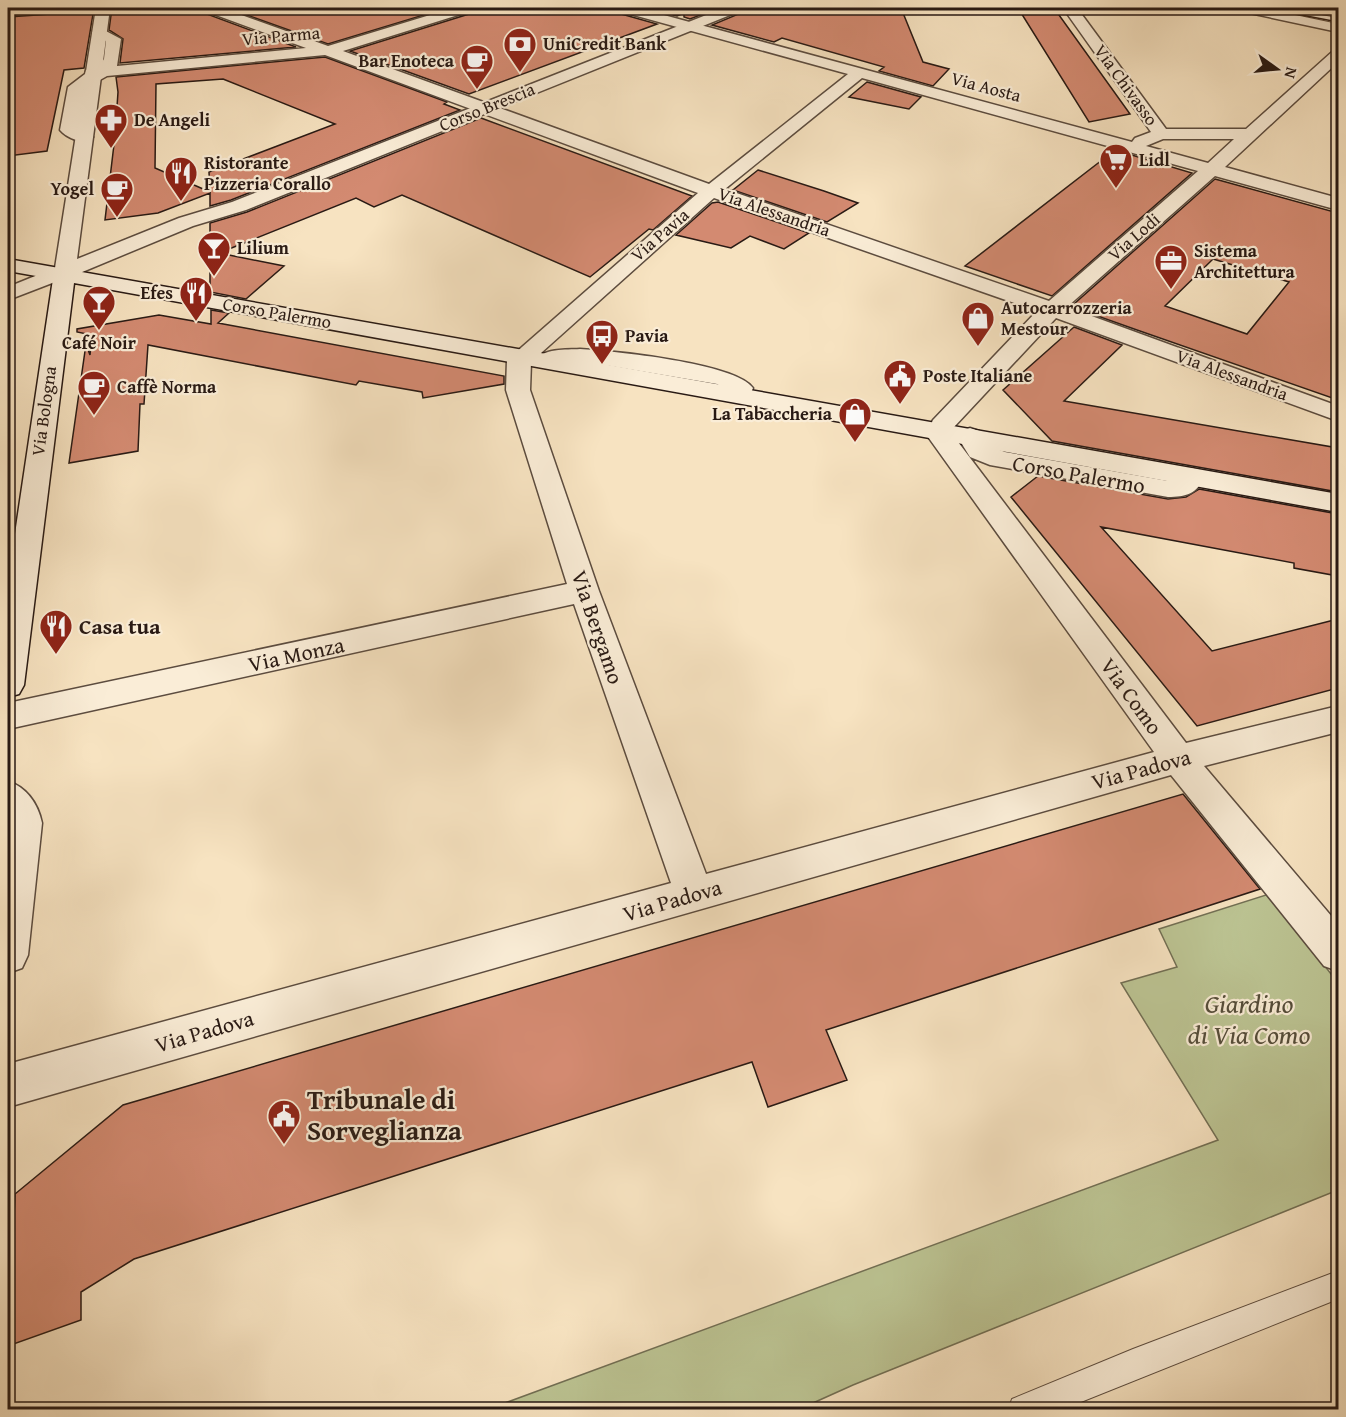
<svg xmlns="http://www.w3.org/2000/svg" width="1346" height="1417" viewBox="0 0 1346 1417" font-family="'Gentium Book Plus',serif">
<rect width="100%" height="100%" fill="#f7e3c1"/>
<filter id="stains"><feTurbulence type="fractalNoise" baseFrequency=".00333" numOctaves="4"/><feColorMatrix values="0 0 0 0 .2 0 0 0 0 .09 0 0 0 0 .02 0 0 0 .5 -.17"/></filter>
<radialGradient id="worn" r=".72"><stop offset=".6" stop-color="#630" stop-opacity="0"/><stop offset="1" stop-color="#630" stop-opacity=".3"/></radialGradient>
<path fill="#bcc493" stroke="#726f54" stroke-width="1.5" d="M1269 894 1338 983V1190L853 1385 813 1403 815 1409 486 1410 1218 1140 1121 983 1177 967 1159 929Z"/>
<path fill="#d38a71" stroke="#291a14" stroke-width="1.5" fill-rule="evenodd" d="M94 8 84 68 64 70 47 151 8 156V17L51 14 57 11Z
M112 8H201L204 13 296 47 120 63 123 39 109 30Z
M227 8H447L328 44Z
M475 8H615L618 13 657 24 469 94 350 51 472 13Z
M645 8H719L690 19 684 17V13L677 16Z
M744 8H901L923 62 949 69 933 86 879 71 884 67 782 38 774 42 712 25 741 13Z
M1018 8H1054L1130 114 1089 122Z
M325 57 447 102 444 104 460 110 231 200 210 206V193L158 213 105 220 115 136 118 92 116 77ZM223 79 335 124 209 172 210 192 155 168 156 84Z
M867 82 921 97 909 109 849 97Z
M481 118 692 196 653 230 649 229 590 277 402 195 374 207 356 198 219 253 284 266 246 299 210 292V223L247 212Z
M1115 150 1192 173 1052 296 965 266Z
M758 170 824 191 858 203 827 222 733 190Z
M1215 179 1338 213V400L1137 330 1089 313 1093 310 1074 304ZM1213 259 1289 282 1247 334 1165 306Z
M718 202 809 233 784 249 750 236 731 248 676 235 712 203Z
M211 310 229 313 218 323 504 376V384L423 398 422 392 359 381 356 385 148 345 144 404H140L138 451 69 463 86 344 90 355 92 335 77 332V329L159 315 211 324Z
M1074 327 1122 345 1064 401 1338 448V492L1052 441 1003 390Z
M1038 476 1168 499 1186 497 1199 489 1338 514V576L1294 568V563L1101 527 1212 651 1338 619V688L1197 726 1011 497Z
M1183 794 1260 889 826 1030 847 1080 768 1107 752 1062 134 1259 81 1292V1320L8 1346 15 1194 123 1105Z"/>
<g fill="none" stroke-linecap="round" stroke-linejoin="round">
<defs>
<path id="service" d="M1268 8H1282L1338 18V23Z
M1338 1271V1299L1061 1410H1008L1012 1399 1133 1349Z"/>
<path id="pedestrian" d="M8 8H57L51 12 8 15Z"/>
<path id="minor" d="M203 8H222L328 46 453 8H473L471 11 343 51 709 184 848 74 619 11 617 8H638L1132 142 1135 138 1151 132 1063 8H1077L1166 129H1246L1333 51 1338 50V62L1225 167 1338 198V210L1215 176 1067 307 1338 406V421L1056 318 954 427 952 434 1186 743 1338 706V732L1204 766 1338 924V971L1324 966 1171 775 8 1107V1064L671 883 574 604 8 729V703L567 584 506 390 507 360 698 193 325 55 107 76 84 89 78 128 93 137 90 141C80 143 67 138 60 130L68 87 85 74 86 70 99 67 104 59 106 41 92 33 94 30H104L121 39 117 66 306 48 205 11ZM862 78 1198 171 1049 301 725 189ZM1163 139H1234L1208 163 1146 146ZM714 198 1037 311 933 420 926 434 1154 752 706 874 599 591 530 390 531 362Z
M580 349C613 351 736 363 753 388L748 400 739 402 730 400 727 395 728 391 717 384 605 365 561 364 546 368 538 366 534 361C543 348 566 350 580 349Z
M970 428 979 431 989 446 1005 452 1168 481 1175 480 1181 470 1190 468 1199 470 1203 476C1199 494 1185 497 1168 497L990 465 970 457 957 436 961 431Z
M8 781C27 788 38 804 42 823L28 955 22 968 8 973Z"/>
<path id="tertiary" d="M96 8H110L77 259 179 218 232 202 724 8H742L740 11 246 210 193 226 75 275 71 279 60 280 8 300V287L55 268Z
M1238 8H1262L1338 24V32L1245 12Z"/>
<path id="secondary" d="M8 259 1338 494V512L74 283 24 685 19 694 8 697V581L53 279 8 271Z"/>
</defs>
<use href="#service" stroke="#5c4c3f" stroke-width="2"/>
<use href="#pedestrian" stroke="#5c4c3f" stroke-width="3"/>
<use href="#minor" stroke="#5c4c3f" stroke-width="3"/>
<use href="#tertiary" stroke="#5c4c3f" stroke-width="3"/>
<use href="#secondary" stroke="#291a14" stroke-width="3"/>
<use href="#service" fill="#faedd7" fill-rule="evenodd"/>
<use href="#pedestrian" fill="#faedd7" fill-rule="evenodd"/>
<use href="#minor" fill="#faedd7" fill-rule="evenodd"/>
<use href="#tertiary" fill="#faedd7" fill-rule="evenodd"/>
<use href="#secondary" fill="#faedd7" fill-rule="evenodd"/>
<path stroke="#291a14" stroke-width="1.5" d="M1265 8 1338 22"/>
</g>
<defs>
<symbol id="bank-pin" viewBox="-11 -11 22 30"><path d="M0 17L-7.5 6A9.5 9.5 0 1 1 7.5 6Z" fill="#8f2418" stroke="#faedd7"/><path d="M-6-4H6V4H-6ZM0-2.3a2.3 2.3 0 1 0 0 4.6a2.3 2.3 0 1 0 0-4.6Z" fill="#fff"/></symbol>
<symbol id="cafe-pin" viewBox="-11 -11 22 30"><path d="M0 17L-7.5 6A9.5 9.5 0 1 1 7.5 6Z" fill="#8f2418" stroke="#faedd7"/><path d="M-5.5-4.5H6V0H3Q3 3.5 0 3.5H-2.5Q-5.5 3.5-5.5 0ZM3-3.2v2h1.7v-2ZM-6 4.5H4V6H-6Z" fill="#fff"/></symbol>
<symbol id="pharmacy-pin" viewBox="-11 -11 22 30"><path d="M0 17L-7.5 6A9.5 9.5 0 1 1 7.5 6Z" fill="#8f2418" stroke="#faedd7"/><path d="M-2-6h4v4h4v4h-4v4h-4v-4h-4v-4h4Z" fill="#fff"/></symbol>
<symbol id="supermarket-pin" viewBox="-11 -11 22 30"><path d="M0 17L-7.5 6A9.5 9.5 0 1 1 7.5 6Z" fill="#8f2418" stroke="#faedd7"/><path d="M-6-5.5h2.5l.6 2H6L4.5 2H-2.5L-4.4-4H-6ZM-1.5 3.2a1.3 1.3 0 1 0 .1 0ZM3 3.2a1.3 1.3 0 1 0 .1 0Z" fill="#fff"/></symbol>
<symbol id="restaurant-pin" viewBox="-11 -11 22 30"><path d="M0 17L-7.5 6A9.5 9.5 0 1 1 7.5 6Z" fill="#8f2418" stroke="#faedd7"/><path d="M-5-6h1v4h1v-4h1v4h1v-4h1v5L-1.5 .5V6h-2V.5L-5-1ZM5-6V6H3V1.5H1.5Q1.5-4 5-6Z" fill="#fff"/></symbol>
<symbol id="bar-pin" viewBox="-11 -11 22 30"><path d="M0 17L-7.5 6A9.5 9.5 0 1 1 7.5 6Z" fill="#8f2418" stroke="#faedd7"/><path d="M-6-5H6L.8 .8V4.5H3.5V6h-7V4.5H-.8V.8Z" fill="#fff"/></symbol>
<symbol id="office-pin" viewBox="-11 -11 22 30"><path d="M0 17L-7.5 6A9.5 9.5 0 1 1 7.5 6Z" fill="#8f2418" stroke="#faedd7"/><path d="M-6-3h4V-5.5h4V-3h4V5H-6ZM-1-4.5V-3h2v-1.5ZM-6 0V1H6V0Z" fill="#fff"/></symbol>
<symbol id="shop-pin" viewBox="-11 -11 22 30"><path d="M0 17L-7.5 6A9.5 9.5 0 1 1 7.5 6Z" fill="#8f2418" stroke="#faedd7"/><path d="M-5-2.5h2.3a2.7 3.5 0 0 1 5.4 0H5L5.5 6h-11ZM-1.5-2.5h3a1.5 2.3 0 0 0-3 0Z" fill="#fff"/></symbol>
<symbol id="bus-pin" viewBox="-11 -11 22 30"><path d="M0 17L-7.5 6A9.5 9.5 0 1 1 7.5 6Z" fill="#8f2418" stroke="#faedd7"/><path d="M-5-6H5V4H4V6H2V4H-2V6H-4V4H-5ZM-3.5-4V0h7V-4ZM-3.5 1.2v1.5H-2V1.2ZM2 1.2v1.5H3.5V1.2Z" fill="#fff"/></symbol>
<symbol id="civic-pin" viewBox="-11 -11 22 30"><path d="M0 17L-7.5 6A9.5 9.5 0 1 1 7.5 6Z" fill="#8f2418" stroke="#faedd7"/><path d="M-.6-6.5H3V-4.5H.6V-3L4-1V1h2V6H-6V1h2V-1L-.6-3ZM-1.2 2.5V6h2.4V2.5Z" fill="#fff"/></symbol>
</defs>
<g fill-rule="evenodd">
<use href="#bank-pin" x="501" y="25" width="38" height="52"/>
<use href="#cafe-pin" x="458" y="42" width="38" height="52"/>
<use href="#pharmacy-pin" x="92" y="101" width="38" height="52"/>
<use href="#supermarket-pin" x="1097" y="141" width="38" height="52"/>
<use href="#restaurant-pin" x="162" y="154" width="38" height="52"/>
<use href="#cafe-pin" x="98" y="170" width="38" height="52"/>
<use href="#bar-pin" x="195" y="229" width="38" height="52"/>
<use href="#office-pin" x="1152" y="242" width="38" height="52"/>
<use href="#restaurant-pin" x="177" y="274" width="38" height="52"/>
<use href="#bar-pin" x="80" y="283" width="38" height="52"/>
<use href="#shop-pin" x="959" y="299" width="38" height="52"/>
<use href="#bus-pin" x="583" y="317" width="38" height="52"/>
<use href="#civic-pin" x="881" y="357" width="38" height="52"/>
<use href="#cafe-pin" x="75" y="368" width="38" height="52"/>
<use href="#shop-pin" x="836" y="395" width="38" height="52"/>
<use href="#restaurant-pin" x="37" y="607" width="38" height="52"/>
<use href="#civic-pin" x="265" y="1097" width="38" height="52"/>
</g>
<g text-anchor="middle" stroke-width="4.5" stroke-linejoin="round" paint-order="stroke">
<g font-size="18" fill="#291a14" stroke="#faedd7">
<text transform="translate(281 36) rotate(-5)" y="6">Via Parma</text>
<text transform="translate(1126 85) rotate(54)" y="6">Via Chivasso</text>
<text transform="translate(986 87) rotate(15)" y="6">Via Aosta</text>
<text transform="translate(487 107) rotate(-22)" y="6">Corso Brescia</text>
<text transform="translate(774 212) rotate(19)" y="6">Via Alessandria</text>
<text transform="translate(660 235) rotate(-41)" y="6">Via Pavia</text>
<text transform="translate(1134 237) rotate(-41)" y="6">Via Lodi</text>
<text transform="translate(277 313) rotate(10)" y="6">Corso Palermo</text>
<text transform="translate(1232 375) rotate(20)" y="6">Via Alessandria</text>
<text transform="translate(44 411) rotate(-82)" y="6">Via Bologna</text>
</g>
<g font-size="18" font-weight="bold" fill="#291a14" stroke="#faedd7" text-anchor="start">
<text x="543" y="50">UniCredit Bank</text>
<text x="454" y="67" text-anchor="end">Bar Enoteca</text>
<text x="134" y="126">De Angeli</text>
<text x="1139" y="166">Lidl</text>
<text x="204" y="169">Ristorante<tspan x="204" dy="21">Pizzeria Corallo</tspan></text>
<text x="94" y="195" text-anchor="end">Yogel</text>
<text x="237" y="254">Lilium</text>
<text x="1194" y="257">Sistema<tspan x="1194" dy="21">Architettura</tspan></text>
<text x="173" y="299" text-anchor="end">Efes</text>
<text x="1001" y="314">Autocarrozzeria<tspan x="1001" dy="21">Mestour</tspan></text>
<text x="625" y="342">Pavia</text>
<text x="99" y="349" text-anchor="middle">Café Noir</text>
<text x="923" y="382">Poste Italiane</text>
<text x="117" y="393">Caffè Norma</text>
<text x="832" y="420" text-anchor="end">La Tabaccheria</text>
</g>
<g font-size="22" fill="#291a14" stroke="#faedd7">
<text transform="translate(1079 474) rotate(10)" y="8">Corso Palermo</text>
<text transform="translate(598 627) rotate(71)" y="8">Via Bergamo</text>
<text transform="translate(296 654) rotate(-12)" y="8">Via Monza</text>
<text transform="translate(1132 696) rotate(54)" y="8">Via Como</text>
<text transform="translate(1141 769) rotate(-15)" y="8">Via Padova</text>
<text transform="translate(672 900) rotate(-16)" y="8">Via Padova</text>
<text transform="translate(204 1031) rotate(-16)" y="8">Via Padova</text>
</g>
<g font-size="22" font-weight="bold" fill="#291a14" stroke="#faedd7" text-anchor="start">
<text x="79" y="634">Casa tua</text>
</g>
<g font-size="27" font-style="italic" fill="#554d3a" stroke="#faedd7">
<text x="1249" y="1013">Giardino<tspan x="1249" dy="31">di Via Como</tspan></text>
</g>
<g font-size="27" font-weight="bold" fill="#291a14" stroke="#faedd7" text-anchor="start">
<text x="307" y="1109">Tribunale di<tspan x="307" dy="31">Sorveglianza</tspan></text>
</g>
</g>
<rect width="1346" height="1417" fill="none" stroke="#f7e3c1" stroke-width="30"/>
<rect x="9" y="9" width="1328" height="1399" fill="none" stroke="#291a14" stroke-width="3"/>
<rect x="15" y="15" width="1316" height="1387" fill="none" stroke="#291a14" stroke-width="1.5"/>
<g transform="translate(1277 69) rotate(105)" stroke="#faedd7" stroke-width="4.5" paint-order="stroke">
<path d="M0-4.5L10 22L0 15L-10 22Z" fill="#291a14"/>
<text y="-9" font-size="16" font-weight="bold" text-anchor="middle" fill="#291a14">N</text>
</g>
<rect width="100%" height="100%" filter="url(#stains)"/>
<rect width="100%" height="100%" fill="url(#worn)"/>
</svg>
